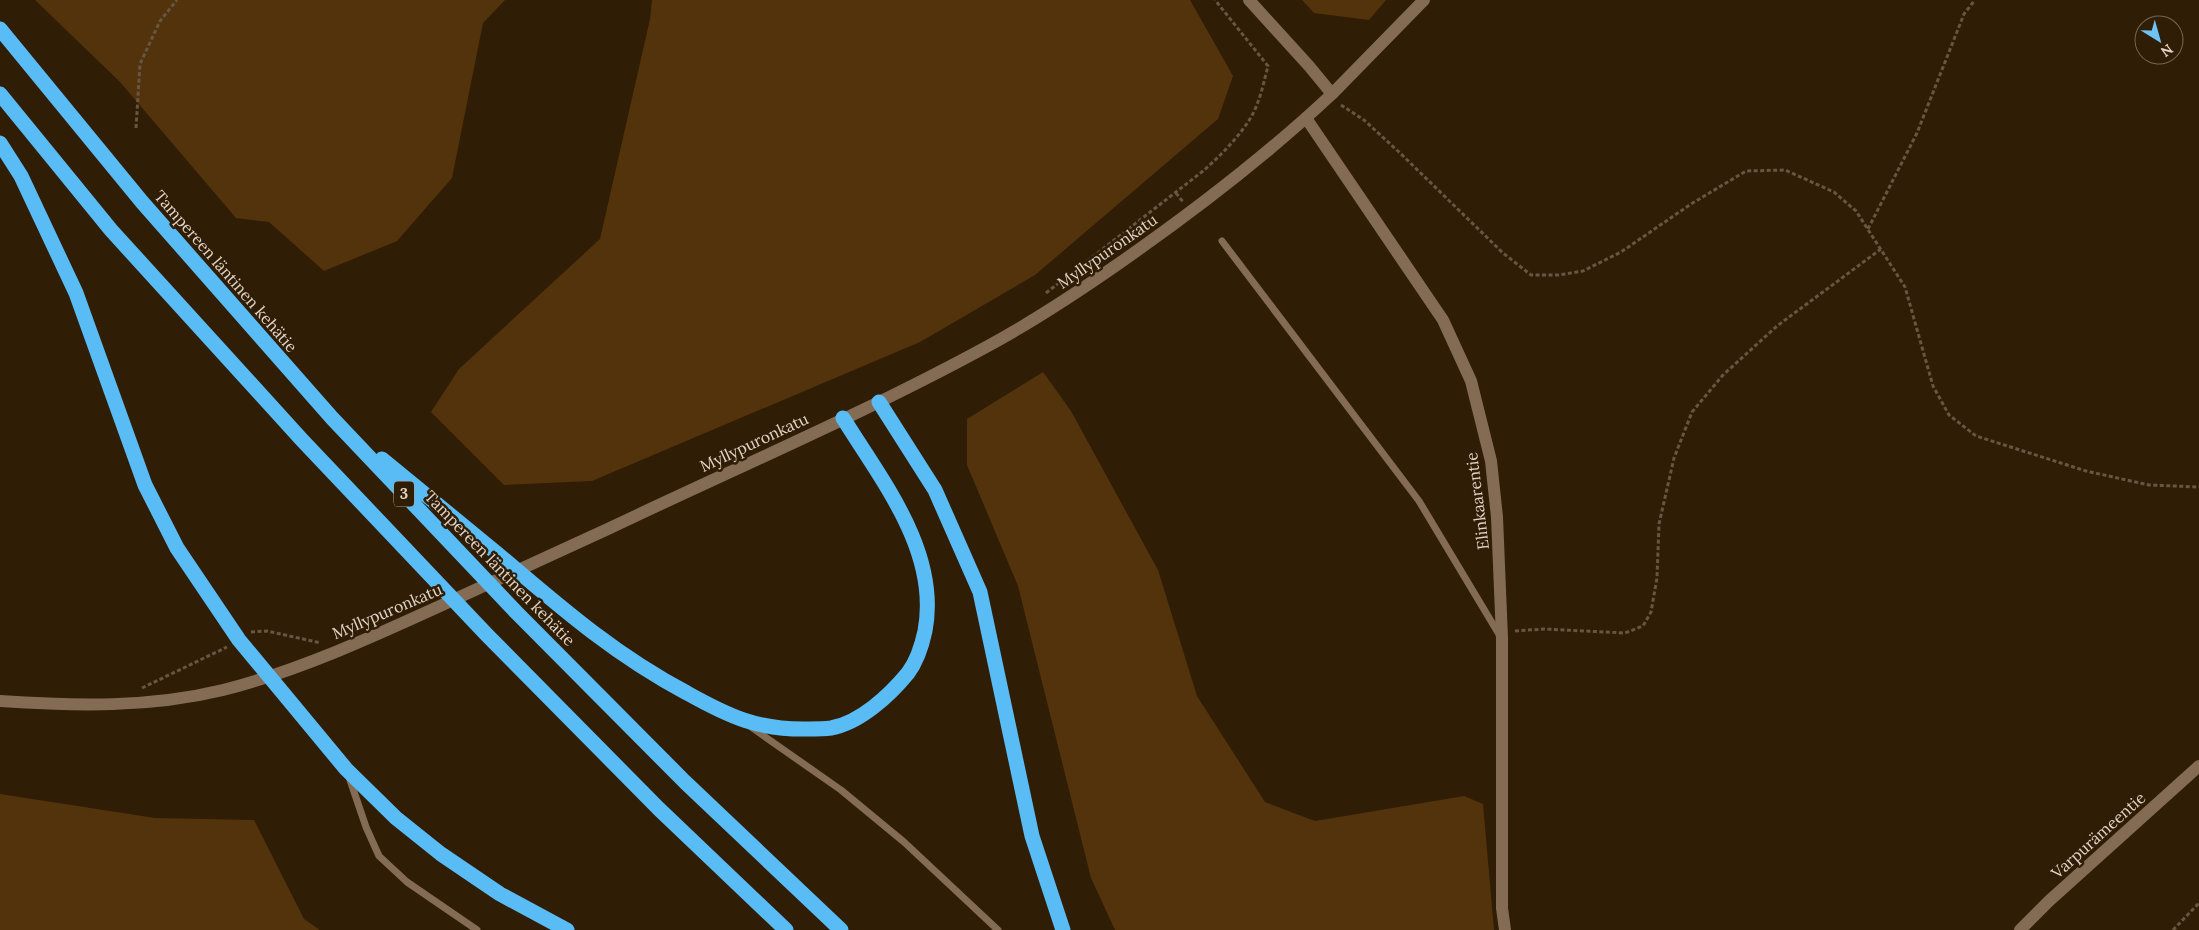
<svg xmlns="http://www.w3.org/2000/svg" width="2199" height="930" viewBox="0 0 2199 930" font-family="Lora,serif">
<rect width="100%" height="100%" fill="#301d06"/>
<path fill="#53330c" d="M35 0H505L483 23 452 178 397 241 324 271 269 222 236 218 120 82Z
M652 0H1190L1233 76 1218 119 1035 275 920 342 592 481 504 485 431 412 459 369 600 239 650 19Z
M1302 0H1386L1369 20 1314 13Z
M1043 372 1071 411 1158 570 1197 696 1265 802 1315 821 1464 796 1483 804 1494 930H1115L1091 878 1018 586 967 465V419Z
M0 794 155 818 254 820 304 919 320 930H0Z"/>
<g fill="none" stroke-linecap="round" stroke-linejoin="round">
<path stroke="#675642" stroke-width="3" stroke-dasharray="4 2.5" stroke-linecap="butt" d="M1341 105 1364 120 1400 153 1503 253 1531 275H1559L1583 271 1621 252 1691 204 1746 171 1785 170 1834 192 1856 211 1905 287 1933 386 1949 415 1976 436 2086 471 2149 485 2199 487
M136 128 140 64 160 21 177 0
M1176 193 1183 202
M1868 229 1917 133 1964 14 1975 0
M1046 293 1203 171C1219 157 1236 140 1248 122 1259 106 1263 85 1268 66L1215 0
M1515 631 1544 629 1625 633 1643 626 1651 612 1657 578 1659 524 1674 458 1692 412 1723 375 1777 326 1881 249
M251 632 267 631 321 643
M142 688 227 647
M2173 930 2199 903"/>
<path stroke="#836c53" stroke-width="7" d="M1222 241 1419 501 1500 636
M751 727 841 790 904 842 998 930
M349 777 366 827 379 856 407 882 477 930"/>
<path stroke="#836c53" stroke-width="12" d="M1332 94 1424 0
M1306 118 1443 320 1471 381 1491 461 1497 517 1502 638V908L1505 930
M2020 930 2049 901 2199 766"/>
<path stroke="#836c53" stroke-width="12" d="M0 701C76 706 149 708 223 690 298 671 370 638 440 606 497 580 553 554 610 528 736 468 865 413 988 346 1034 321 1078 292 1121 262 1194 211 1266 156 1332 94L1309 66 1249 0"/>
<path stroke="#5abcf5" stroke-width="15" d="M0 29 142 202 332 418 516 612 685 782 841 930
M0 94 111 230 302 440 487 635 659 809 786 930
M0 143 21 176 76 293 145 485 177 548 239 640 346 769 396 818 441 854 500 894 567 930
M879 402 935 490 980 592 1032 836 1063 930
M382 459C421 491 460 523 499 555 560 607 615 655 687 693 730 717 758 730 808 729 815 729 824 729 831 728 860 723 890 695 908 673 917 661 922 645 925 631 940 552 882 481 843 418"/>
</g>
<g text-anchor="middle" stroke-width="5" stroke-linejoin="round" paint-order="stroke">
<rect fill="#301d06" stroke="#ac9c8c" stroke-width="1" x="394" y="481.5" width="20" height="25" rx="4"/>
<g font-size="15" font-weight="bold" fill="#e1d3c6">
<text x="404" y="499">3</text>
</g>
<g font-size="16" fill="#e1d3c6" stroke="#301d06">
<text transform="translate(1107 251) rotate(-35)" y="6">Myllypuronkatu</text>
<text transform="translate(226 271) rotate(49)" y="6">Tampereen läntinen kehätie</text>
<text transform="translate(754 442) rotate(-25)" y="6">Myllypuronkatu</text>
<text transform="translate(1477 501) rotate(-97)" y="6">Elinkaarentie</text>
<text transform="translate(500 568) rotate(46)" y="6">Tampereen läntinen kehätie</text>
<text transform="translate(387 611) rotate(-23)" y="6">Myllypuronkatu</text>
<text transform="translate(2098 835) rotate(-42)" y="6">Varpurämeentie</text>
</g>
</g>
<g transform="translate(2159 40) rotate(143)"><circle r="24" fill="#301d06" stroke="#776653"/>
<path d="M0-4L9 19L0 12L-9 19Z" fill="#6fc2f4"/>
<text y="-8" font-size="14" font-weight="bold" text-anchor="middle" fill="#e1d3c6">N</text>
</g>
</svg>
